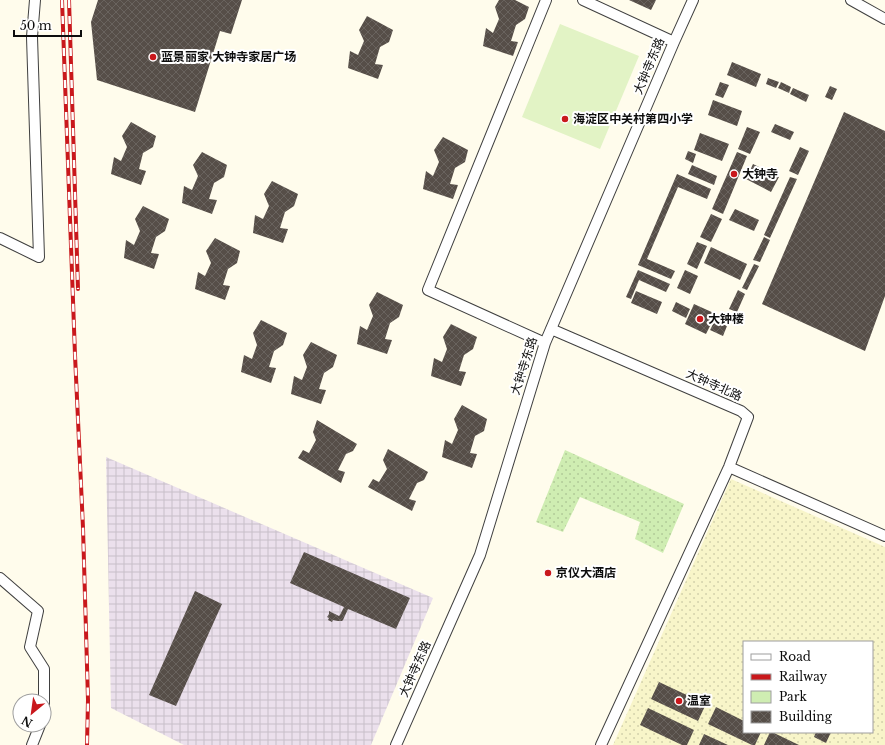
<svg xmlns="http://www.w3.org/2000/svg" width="885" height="745" viewBox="0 0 885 745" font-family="'Libre Baskerville','Noto Sans SC',serif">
<defs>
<pattern id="industrial-grid" width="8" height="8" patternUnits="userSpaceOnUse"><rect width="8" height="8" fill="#ebe0ec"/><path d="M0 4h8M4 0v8" fill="none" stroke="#c8bfc9"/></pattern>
<pattern id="farmland-dots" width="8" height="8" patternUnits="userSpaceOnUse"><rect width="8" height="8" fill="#f8f5c9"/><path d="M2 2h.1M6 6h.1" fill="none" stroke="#d3d1ab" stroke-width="1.8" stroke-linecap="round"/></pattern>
<pattern id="green-dots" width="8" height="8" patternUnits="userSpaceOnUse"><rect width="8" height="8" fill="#cfedb2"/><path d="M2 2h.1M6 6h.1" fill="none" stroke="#b1ca98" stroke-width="1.8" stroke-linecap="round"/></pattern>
<pattern id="building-cross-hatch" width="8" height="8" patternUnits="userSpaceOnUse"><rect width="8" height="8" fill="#564e48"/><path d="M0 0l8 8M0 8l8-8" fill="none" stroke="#69635e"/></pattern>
</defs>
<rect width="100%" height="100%" fill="#fffcec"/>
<path fill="url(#industrial-grid)" d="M106 457 433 598 371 745H184L111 708Z"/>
<path fill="url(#farmland-dots)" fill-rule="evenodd" d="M731 479 885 547V745H613ZM744 642H872V732H744Z"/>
<path fill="url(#green-dots)" d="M565 450 684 504 663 553 635 539 640 522 580 497 563 532 536 522Z"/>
<path fill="#e2f3c5" d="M560 24 639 56 600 149 522 117Z"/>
<path fill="url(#building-cross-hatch)" d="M98 0H242L231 34 220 31 195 112 97 80 91 22Z
M499 0H515L529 7 525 19 516 25 511 41 518 42 513 56 483 46 486 28 493 33 499 19 495 7Z
M629 0H656L651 10Z
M367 16 393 30 389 42 380 47 375 64 383 65 378 79 348 68 350 51 358 55 364 41 359 30Z
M732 62 761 74 756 87 727 75Z
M768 78 779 82 776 88 766 84Z
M720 82 729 85 723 98 715 95Z
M781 82 791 87 789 93 778 88Z
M830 86 837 89 832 100 825 97Z
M793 88 809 95 806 102 790 94Z
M713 100 742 111 737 126 708 115Z
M844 112 885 131V296L865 351 762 304Z
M131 122 156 136 153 147 143 153 139 169 146 171 141 185 111 174 114 157 121 161 127 147 122 136Z
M775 124 794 132 790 140 771 132Z
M747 127 760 132 750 154 738 149Z
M700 133 729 144 722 161 694 150Z
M443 137 468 150 465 162 455 168 450 184 458 185 453 199 423 189 426 171 433 176 439 162 434 150Z
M800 147 809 151 798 175 789 171Z
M688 151 696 154 693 163 685 159Z
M202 152 227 165 224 177 214 183 209 199 217 200 212 214 182 203 184 186 192 190 198 176 193 165Z
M737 152 747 156 723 214 712 209Z
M753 164 779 177 771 192 746 179Z
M692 165 717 176 714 185 688 174Z
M677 174 711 189 707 199 678 187 647 259 675 271 671 279 638 265Z
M790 177 797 179 770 238 764 235Z
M272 181 298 194 294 206 285 212 280 228 288 229 283 243 253 233 255 215 263 219 269 206 264 194Z
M143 206 169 219 165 231 156 237 151 253 159 254 154 269 124 258 126 240 134 245 140 231 135 219Z
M735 209 759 220 754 231 729 220Z
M711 214 722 219 711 242 700 237Z
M764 237 770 240 760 262 753 260Z
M215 238 240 251 237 263 228 269 223 285 230 286 225 300 195 289 198 272 205 276 211 263 206 251Z
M697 242 707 246 697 269 687 264Z
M711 247 747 264 740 280 704 263Z
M754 264 759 266 747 290 742 288Z
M638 270 670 284 666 292 639 280 631 299 626 297Z
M685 270 698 276 690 294 677 288Z
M738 290 745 294 737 312 729 309Z
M636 291 662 302 657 314 631 303Z
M377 292 403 305 399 317 390 323 385 339 392 340 387 354 357 344 360 326 367 330 373 316 369 305Z
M676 302 690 309 686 318 672 311Z
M694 304 716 314 706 334 685 324Z
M261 320 287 333 283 345 274 351 269 367 276 368 271 383 241 372 244 355 252 359 257 345 253 333Z
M715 320 727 326 723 336 710 330Z
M451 324 477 337 473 349 464 355 459 371 466 372 461 386 431 376 434 358 442 362 447 349 443 337Z
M311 342 337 355 333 367 324 373 319 389 326 390 321 404 291 394 294 376 302 380 307 367 303 355Z
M462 405 487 419 484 431 475 436 470 453 477 454 472 468 442 457 445 440 452 444 458 430 454 419Z
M317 420 357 444 353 451 346 454 338 470 345 472 341 483 298 458 303 450 309 453 316 440 313 432Z
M388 449 428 472 424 480 417 483 409 499 416 501 412 511 368 487 373 479 379 482 387 469 383 460Z
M304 552 410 598 396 629 348 609 343 620 342 621H338L333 620 332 622 328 620 329 618 327 617 329 614V611L339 616 340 615 344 607 290 583Z
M195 591 222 604 176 706 149 695Z
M659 682 706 704 698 721 651 699Z
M716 707 744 721V732H761L755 745H752L708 724Z
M648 708 694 730 687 745H682L640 725Z
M770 732H772L799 745H764Z
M816 732H831L826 743 814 737Z
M704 734 728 745H699Z"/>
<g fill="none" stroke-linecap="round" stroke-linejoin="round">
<defs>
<path id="minor" d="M583 0 674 42
M851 0 885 19
M0 238 39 257 32 37 35 0
M551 329 741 411 748 417 729 467 601 745
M545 343 428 290 546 0
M729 467 885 536
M0 578 38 611 30 647 44 669V716
M32 745 40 725
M396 745 480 555 545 343 674 42 693 0"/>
</defs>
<use href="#minor" stroke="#404040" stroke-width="12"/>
<use href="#minor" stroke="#fff" stroke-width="10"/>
<defs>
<path id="rail" d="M62 0 75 355 83 528 88 700 87 745
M69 0 78 289"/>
</defs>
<use href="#rail" stroke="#c9181c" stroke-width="4"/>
<use href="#rail" stroke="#fff" stroke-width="2.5" stroke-dasharray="8" stroke-linecap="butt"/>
</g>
<g fill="#c9181c" stroke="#fff" stroke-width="1.5">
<circle cx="153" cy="57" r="4"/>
<circle cx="565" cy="119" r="4"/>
<circle cx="734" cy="174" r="4"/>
<circle cx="700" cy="319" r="4"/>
<circle cx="548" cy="573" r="4"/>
<circle cx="679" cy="701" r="4"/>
</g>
<g text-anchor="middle" stroke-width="4" stroke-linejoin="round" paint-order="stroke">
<g font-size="12" font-weight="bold" fill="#0d0d0d" stroke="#fff" text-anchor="start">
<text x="161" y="61">蓝景丽家 大钟寺家居广场</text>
<text x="573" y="123">海淀区中关村第四小学</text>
<text x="742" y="178">大钟寺</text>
<text x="708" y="323">大钟楼</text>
<text x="556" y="577">京仪大酒店</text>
<text x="687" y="705">温室</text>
</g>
<g font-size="12" fill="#0d0d0d" stroke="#fff">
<text transform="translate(649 66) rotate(-67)" y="4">大钟寺东路</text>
<text transform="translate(524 366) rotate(-72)" y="4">大钟寺东路</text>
<text transform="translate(714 385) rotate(24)" y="4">大钟寺北路</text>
<text transform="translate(415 669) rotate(-66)" y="4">大钟寺东路</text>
</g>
</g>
<rect x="743" y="641" width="130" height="92" fill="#ffffff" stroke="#9e9e9e"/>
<rect x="751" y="654" width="20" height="6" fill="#ffffff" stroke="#9e9e9e"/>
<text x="779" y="661" font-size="12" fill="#0d0d0d">Road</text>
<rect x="751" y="674" width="20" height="6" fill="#c9181c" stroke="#9e9e9e"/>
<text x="779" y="681" font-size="12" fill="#0d0d0d">Railway</text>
<rect x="751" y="691" width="20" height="12" fill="#cfedb2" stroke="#9e9e9e"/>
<text x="779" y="701" font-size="12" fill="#0d0d0d">Park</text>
<rect x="751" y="711" width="20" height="12" fill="url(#building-cross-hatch)" stroke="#9e9e9e"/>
<text x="779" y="721" font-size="12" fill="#0d0d0d">Building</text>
<g transform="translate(32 713) rotate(209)"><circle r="19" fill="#ffffff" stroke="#9e9e9e"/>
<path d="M0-3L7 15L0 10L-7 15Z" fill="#c9181c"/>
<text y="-6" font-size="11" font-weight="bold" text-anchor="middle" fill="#0d0d0d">N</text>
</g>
<path d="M14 30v6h67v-6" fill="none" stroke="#0d0d0d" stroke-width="2"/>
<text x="20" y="30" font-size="12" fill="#0d0d0d" stroke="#ffffff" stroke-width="3" paint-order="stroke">50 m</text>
</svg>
